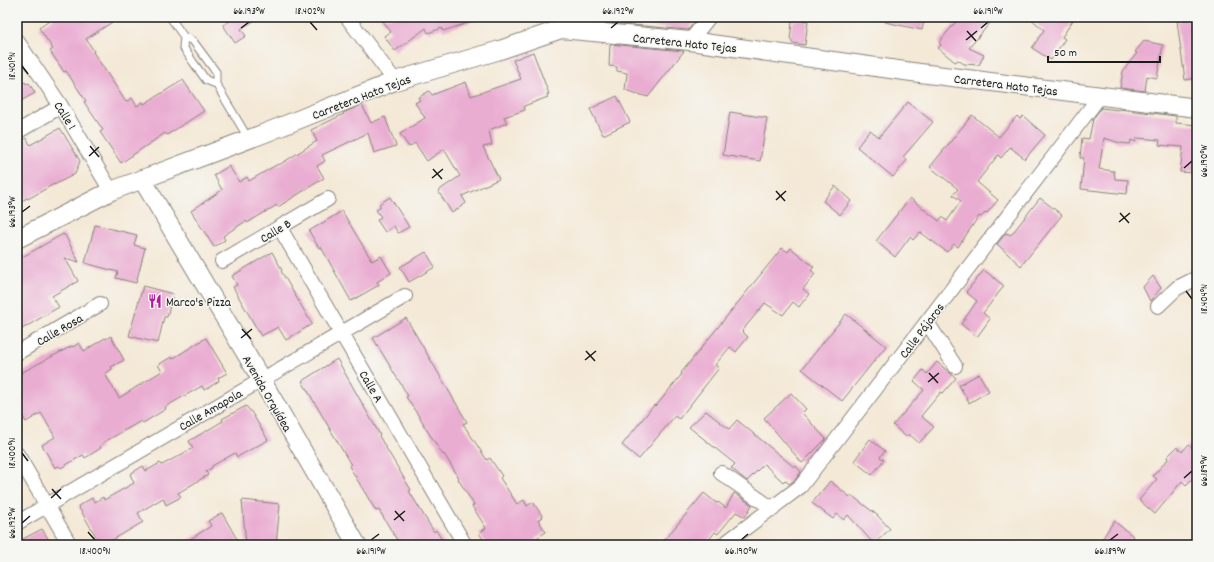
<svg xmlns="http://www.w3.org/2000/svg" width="1214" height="562" viewBox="0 0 1214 562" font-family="Dekko,sans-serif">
<rect width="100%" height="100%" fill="#f6f6f2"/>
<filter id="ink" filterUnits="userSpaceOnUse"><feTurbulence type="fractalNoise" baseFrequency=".025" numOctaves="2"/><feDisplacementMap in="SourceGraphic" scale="8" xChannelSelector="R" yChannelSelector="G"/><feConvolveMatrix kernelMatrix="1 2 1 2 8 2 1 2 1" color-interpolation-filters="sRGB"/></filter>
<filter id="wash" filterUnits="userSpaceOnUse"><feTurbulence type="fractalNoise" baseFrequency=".012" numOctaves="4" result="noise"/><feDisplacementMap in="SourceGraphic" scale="16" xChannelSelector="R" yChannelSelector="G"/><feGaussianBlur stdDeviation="0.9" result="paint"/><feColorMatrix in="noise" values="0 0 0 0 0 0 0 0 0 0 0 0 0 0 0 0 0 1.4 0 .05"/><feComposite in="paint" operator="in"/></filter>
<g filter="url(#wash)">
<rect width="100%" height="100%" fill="#f4e9d7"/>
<g id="blocks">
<path fill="#eaadd2" d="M55 17H120L86 39 94 51 93 52 126 102 132 98 137 106 143 102 144 104 183 80 204 111 167 135 165 133 121 163 100 132 103 130 84 102 86 101 66 71 64 72 50 51 53 49 39 28Z
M236 17H260L241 29 246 36 235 43 223 25Z
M380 17H479L480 19 443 31 442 28 428 33 426 28 395 51 384 36 391 32Z
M612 17H698L688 30 611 23Z
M886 17H925L922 30 885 22Z
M960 17H995L969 48 984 55 979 65 964 64 958 60 955 62 938 48 941 45 939 42Z
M1029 17H1075L1062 37 1065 39 1051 60 1032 48 1044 30Z
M1197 18V78L1185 80 1177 21Z
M794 19 808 21 805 45 792 43V40H790L792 22H794Z
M1144 41 1163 45 1157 78 1147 76 1145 91 1120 88 1123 71 1137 53 1135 52Z
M610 44 684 51 648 97 625 90 627 73 617 71V67L609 66Z
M533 52 549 94H547L548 97 524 106 525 110 504 117 507 123 489 130 492 145 483 147 499 179 462 196 466 203 452 213 438 191 460 176 444 149 427 161 415 143 409 147 400 134 425 118 415 103 420 100 418 98 429 91 432 95 466 82 471 96 521 79 513 60Z
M25 82 26 84 29 83 35 93 17 103V86Z
M617 96 630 122 603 135 590 109Z
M908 102 933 122 903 157 907 160 893 177 857 147 870 130 879 137Z
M362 105 371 123 385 117 396 146 374 153 368 133 322 155 325 161 317 166 324 178 278 207 277 205 247 223 246 221 223 236 225 240 214 247 191 211 222 190 214 175 229 166 239 182 247 177 249 181 278 164 279 165 317 141 311 130 344 114 343 113Z
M1101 108 1119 110V109L1176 116V123L1197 125 1196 173 1180 172 1183 147 1159 145 1160 140 1137 138 1136 142 1131 140 1130 144 1120 143 1104 138 1099 169 1114 171 1115 179 1128 180 1127 194 1081 189 1084 158H1080L1082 138 1089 139 1093 119Z
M730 112 767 118 760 161 723 155Z
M972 115 999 137 1017 116 1020 119 1023 116 1045 135 1025 159 1010 147 1001 158 998 155 977 182 998 200 987 213 986 212 981 217 979 216 958 247 954 244 947 252 920 232 913 240 910 237 895 257 876 241 910 198 939 221 942 217 947 221 961 201 953 195 958 189 930 167Z
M60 128 80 161 75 174 54 185V184L28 199 27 198 17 204V143L27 138 30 145Z
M835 186 851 201 840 215 823 201Z
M390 197 409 227 398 233 394 226 385 232 377 220 381 217 376 210 381 207 379 204Z
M1040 198 1062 215 1021 266 997 244 1006 233 1011 235Z
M342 211 372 261 381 256 391 273 377 282 379 285 351 301 321 247 319 248 309 231Z
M95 225 137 235 134 245 145 248 136 283 116 278 118 272 85 263Z
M63 234 64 235H65L79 262 65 258 78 281 52 296 59 307 17 332V260Z
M782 248 788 252 791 248 814 267 811 270 815 274 803 289 809 294 799 307 793 302 783 315 765 303 742 331 748 337 736 352 730 347 715 365 719 368 679 419 675 416 639 459 622 445 654 405 656 406 682 374 681 373Z
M272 252 282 270 281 271 312 324 286 340 278 327 261 336 233 287 237 285 232 276Z
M426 252 435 267 409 282 400 267Z
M984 270 1004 286 983 313 990 319 977 337 961 324 977 301 966 292Z
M1153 276 1161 288 1150 301 1143 287Z
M143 286 173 294 167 317H164L158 343 129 336Z
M846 314 886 346 842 401 802 369Z
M406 318 467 422 463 424 487 460 490 458 502 476 500 478 517 504 524 500 527 506 533 502 543 517 538 520 546 532 535 539 539 545H487L479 533 486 528 472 506 474 505 458 479 459 478 444 454 443 455 423 424H424L406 397 408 396 373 338Z
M111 336 124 360 111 367 112 369 105 374 119 398 162 371 158 365 171 357 172 359 206 338 227 373 218 378 219 381 204 390 202 386 165 407 166 409 143 423 141 421 106 441 100 446 101 448 85 458 83 455 61 468 59 466 55 468 42 445 55 437 41 413 26 422 21 414 17 417V375L72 346 73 347 79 343 84 351 105 338 106 339Z
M337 359 380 435 379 436 411 490 409 491 434 532 436 530 445 545H400L379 510 376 511 349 466 351 465 302 381Z
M937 362 956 378 943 393 941 392 921 416 934 427 919 443 909 434 906 437 893 425 924 390 914 381 923 370 927 374Z
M979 374 989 391 969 403 959 385Z
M791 393 806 409 802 413 826 439 802 463 764 418Z
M246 406 252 413 268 440 237 457 235 453 212 466V468L206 471 208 475 178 493 181 497 166 505 163 498 138 513 143 522 104 545H101L78 506 92 498 95 502 103 497 104 500 134 483 130 474 143 466 146 471 160 463 162 465 193 448 189 441 223 421 222 419Z
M706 411 729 429 737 420 794 467 796 466 801 472 795 480 789 484 785 480 783 482 764 464 747 481 731 468 735 464 689 427Z
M870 439 885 451 880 457 884 460 872 475 854 461Z
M1189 444 1197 452V474L1186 485 1182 481 1155 514 1139 500 1157 479 1153 476 1168 459 1167 457 1177 447 1182 452Z
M830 481 850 497 851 495 877 515 890 529 874 544 848 515 844 520 837 514 833 519 812 503Z
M704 493 715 502 717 503 718 502 726 508 734 493 752 505 745 517 736 512 718 534 715 532 705 545H660Z
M242 500 280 504 276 545H246Z
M222 513 238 541 230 545H181L211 526 208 521Z
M1114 521 1133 536 1125 545H1110L1102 539Z
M42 529 52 545H17V542Z"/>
</g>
</g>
<g filter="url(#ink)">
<use href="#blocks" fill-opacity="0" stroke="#88827a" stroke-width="1"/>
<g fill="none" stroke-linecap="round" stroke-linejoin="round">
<defs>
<path id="service" d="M170 17 184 37 193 41 216 72V84L248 138
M184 37 183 47 193 62 206 80 216 84"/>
<path id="minor" d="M347 17 395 81
M17 41 61 106 111 191
M690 41 709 17
M17 132 61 106
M280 228 465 545
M222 261 328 199
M1158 306 1177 288 1197 278
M927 322 955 366
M17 353 100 304
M17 454 70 545
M721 473 773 509
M17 523 405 296
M723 545 801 486 1100 96"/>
<path id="tertiary" d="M142 179 261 379 357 545
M17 239 111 191 265 133 395 81 500 50 561 29 690 41 912 72 1197 108"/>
</defs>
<use href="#service" stroke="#88827a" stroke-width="9"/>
<use href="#minor" stroke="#88827a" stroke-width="16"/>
<use href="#tertiary" stroke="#88827a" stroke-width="20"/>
<use href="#service" stroke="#fff" stroke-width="7"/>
<use href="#minor" stroke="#fff" stroke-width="14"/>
<use href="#tertiary" stroke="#fff" stroke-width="18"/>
</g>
</g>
<path fill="none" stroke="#1c1c1c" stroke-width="1.5" d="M310 22 317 30M241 28 249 22M611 28 618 22M981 28 988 22M967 31 976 41M966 40 977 31M22 66 28 74M90 146 99 157M89 156 99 147M1184 168 1192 161M433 169 442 179M432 178 443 169M776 191 785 201M776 200 786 191M22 212 30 206M1120 213 1129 223M1119 222 1130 213M1186 291 1192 299M242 329 251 339M241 338 252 329M586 351 595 361M585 360 596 351M929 373 938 383M928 382 939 373M22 453 28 461M1184 478 1192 471M52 489 61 499M51 498 61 489M395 511 404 521M394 520 405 511M22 523 30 516M88 532 95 540M371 540 379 534M741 540 748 534M1110 540 1118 534"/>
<defs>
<symbol id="restaurant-bare" viewBox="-9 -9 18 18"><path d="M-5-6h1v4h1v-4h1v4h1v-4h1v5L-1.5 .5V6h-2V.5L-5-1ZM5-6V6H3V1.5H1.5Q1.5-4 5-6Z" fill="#b5179e" stroke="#f6f6f2" stroke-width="2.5" paint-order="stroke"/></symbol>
</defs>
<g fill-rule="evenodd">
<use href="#restaurant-bare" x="145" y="291" width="20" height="20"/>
</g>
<g text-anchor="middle" stroke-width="3" stroke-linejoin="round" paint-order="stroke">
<g font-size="13" fill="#1c1c1c" stroke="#f6f6f2">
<text transform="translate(685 42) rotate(6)" y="5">Carretera Hato Tejas</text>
<text transform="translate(1006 84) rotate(7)" y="5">Carretera Hato Tejas</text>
<text transform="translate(361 96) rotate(-21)" y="5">Carretera Hato Tejas</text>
<text transform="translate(66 115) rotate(58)" y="5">Calle 1</text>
<text transform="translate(275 230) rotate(-31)" y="5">Calle B</text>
<text transform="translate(59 329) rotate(-30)" y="5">Calle Rosa</text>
<text transform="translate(921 330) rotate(-53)" y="5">Calle Pájaros</text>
<text transform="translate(372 386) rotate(60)" y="5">Calle A</text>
<text transform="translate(268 393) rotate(60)" y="5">Avenida Orquídea</text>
<text transform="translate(210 409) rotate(-30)" y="5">Calle Amapola</text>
</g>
<g font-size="13" fill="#1c1c1c" stroke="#f6f6f2" text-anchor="start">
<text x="166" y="306">Marco's Pizza</text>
</g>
</g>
<rect width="1214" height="562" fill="none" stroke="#f6f6f2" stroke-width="44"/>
<path d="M1048 56v6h112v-6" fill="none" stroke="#1c1c1c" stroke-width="2"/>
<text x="1054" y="56" font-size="12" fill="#1c1c1c" stroke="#f6f6f2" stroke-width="3" paint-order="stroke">50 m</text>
<rect x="22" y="22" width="1170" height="518" fill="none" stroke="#1c1c1c" stroke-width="1.5"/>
<g font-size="10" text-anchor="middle" fill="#1c1c1c">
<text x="249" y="14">66.193°W</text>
<text x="310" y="14">18.402°N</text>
<text x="618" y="14">66.192°W</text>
<text x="988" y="14">66.191°W</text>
<text transform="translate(11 66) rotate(-90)" y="4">18.401°N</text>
<text transform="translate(1203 161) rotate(-90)" y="4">66.190°W</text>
<text transform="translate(11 212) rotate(-90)" y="4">66.193°W</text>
<text transform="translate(1203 299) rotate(-90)" y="4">18.404°N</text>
<text transform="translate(11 453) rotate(-90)" y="4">18.400°N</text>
<text transform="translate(1203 471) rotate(-90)" y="4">66.189°W</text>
<text transform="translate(11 523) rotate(-90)" y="4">66.192°W</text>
<text x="95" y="554">18.400°N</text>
<text x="371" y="554">66.191°W</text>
<text x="741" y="554">66.190°W</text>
<text x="1110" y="554">66.189°W</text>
</g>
</svg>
